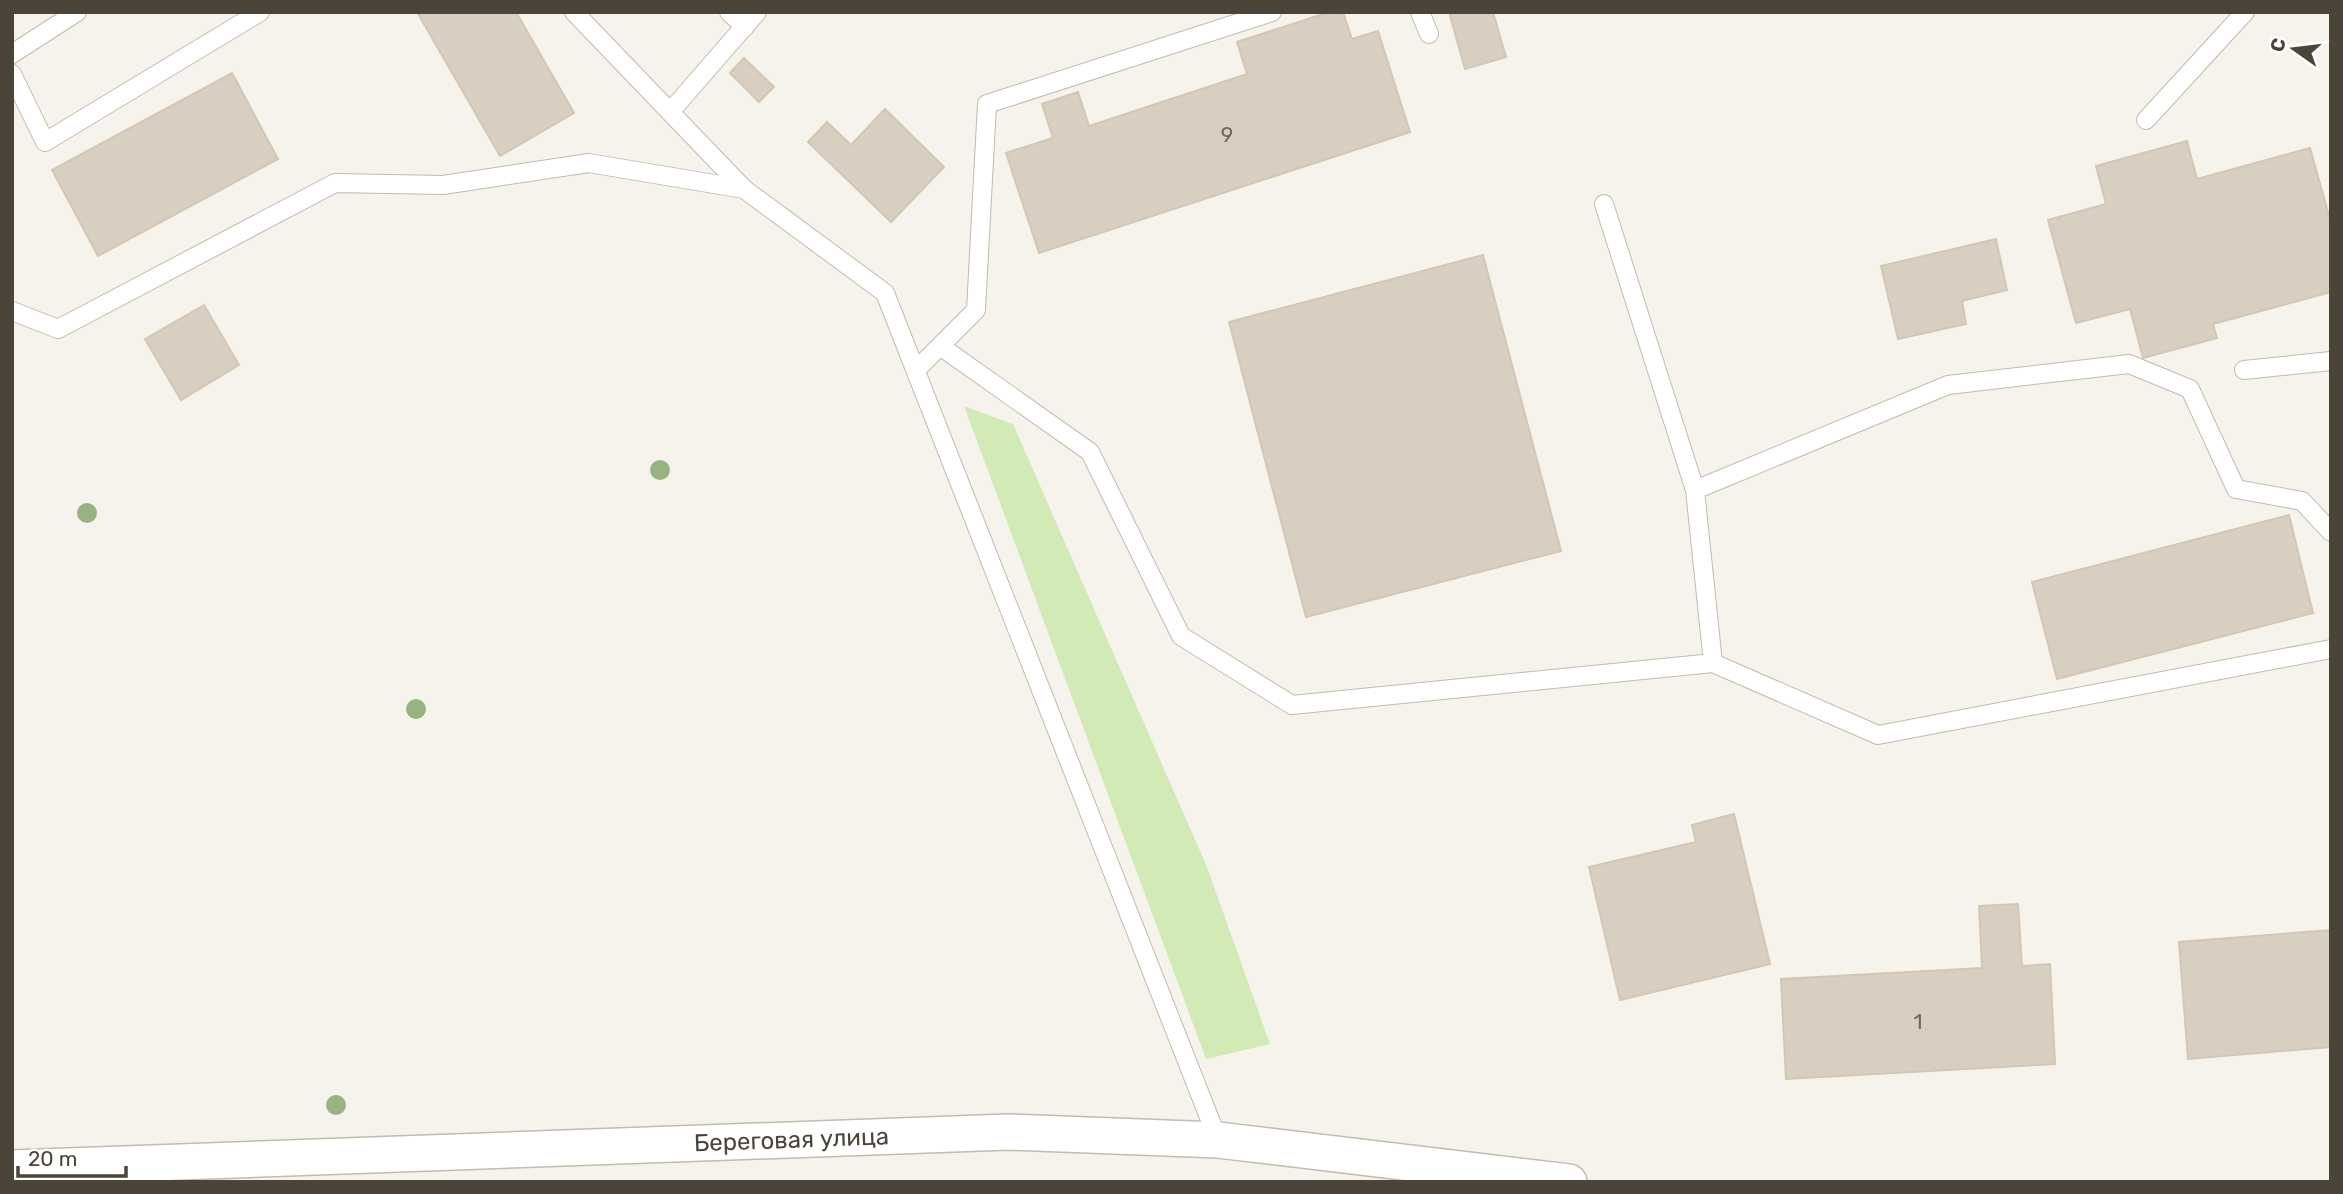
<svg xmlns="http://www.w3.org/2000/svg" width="2343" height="1194" viewBox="0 0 2343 1194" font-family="Rubik,sans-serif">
<rect width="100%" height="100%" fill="#f6f3ec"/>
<path fill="#d2eab5" d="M964 406 1013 424 1207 867 1270 1044 1206 1059Z"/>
<path fill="#d8cfc1" stroke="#d3c7b4" stroke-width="2" d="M417 12H516L574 113 500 156Z
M1329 12H1343L1352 39 1378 31 1410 132 1039 253 1006 153 1053 138 1042 104 1078 92 1089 126 1247 74 1237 42Z
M1449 12H1493L1506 57 1465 69Z
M744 58 774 87 759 102 730 73Z
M232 73 278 159 98 256 52 170Z
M885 109 944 167 891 222 808 142 827 122 851 145Z
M2187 141 2197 179 2310 148 2331 223V292L2213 324 2217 338 2143 358 2130 309 2076 323 2048 220 2106 204 2096 166Z
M1996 239 2007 290 1962 301 1966 324 1898 339 1881 266Z
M1483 255 1561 551 1306 617 1229 322Z
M204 305 239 365 181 400 145 339Z
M2289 515 2313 613 2057 679 2032 582Z
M1734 814 1770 964 1620 1000 1589 867 1696 842 1692 825Z
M2018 904 2022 966 2050 964 2055 1064 1786 1079 1781 979 1982 968 1979 906Z
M2331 930V1047L2188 1059 2179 942Z"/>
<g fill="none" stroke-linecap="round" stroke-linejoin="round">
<defs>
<path id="service" d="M574 12 744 189 885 293 1218 1140
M729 12 745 27
M1420 12 1429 34
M12 54 77 12
M12 74 45 142 260 12
M670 112 757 12
M2146 120 2245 12
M1604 204 1695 490 1713 663
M12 311 58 329 335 183 443 185 589 163 744 189
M940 346 1090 452 1181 636 1292 705 1713 663 1878 735 2331 649
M916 370 976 310 987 104 1272 12
M2244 370 2331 361
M1695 490 1948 385 2129 364 2190 389 2236 489 2302 501 2331 532"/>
<g id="minor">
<path id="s1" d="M12 1168 1008 1132 1218 1140 1569 1182"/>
</g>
</defs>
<use href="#service" stroke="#c2bbae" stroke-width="20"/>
<use href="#minor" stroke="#c2bbae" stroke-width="38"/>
<use href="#service" stroke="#fff" stroke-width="18"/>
<use href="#minor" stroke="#fff" stroke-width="35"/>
</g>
<g fill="#97b381">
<circle cx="660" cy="470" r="10"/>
<circle cx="87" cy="513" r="10"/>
<circle cx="416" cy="709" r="10"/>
<circle cx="336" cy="1105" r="10"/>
</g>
<g text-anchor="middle" stroke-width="6" stroke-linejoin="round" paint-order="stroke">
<g font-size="21" fill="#6e675b">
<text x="1227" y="142">9</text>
<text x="1918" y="1029">1</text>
</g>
<g font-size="24" fill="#4b4439" stroke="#fff">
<text dy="8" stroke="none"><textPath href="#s1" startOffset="780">Береговая улица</textPath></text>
</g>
</g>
<rect width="2343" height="1194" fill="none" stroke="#4b4439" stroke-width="28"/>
<g transform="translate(2294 49) rotate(284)" stroke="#ffffff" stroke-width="5" paint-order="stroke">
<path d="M0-5L12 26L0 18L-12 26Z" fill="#4b4439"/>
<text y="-10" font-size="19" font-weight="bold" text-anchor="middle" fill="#4b4439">С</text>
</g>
<path d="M18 1166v10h108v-10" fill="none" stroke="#4b4439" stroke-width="3.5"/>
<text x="28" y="1166" font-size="21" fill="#4b4439" stroke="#ffffff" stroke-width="5" paint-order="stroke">20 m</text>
</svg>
